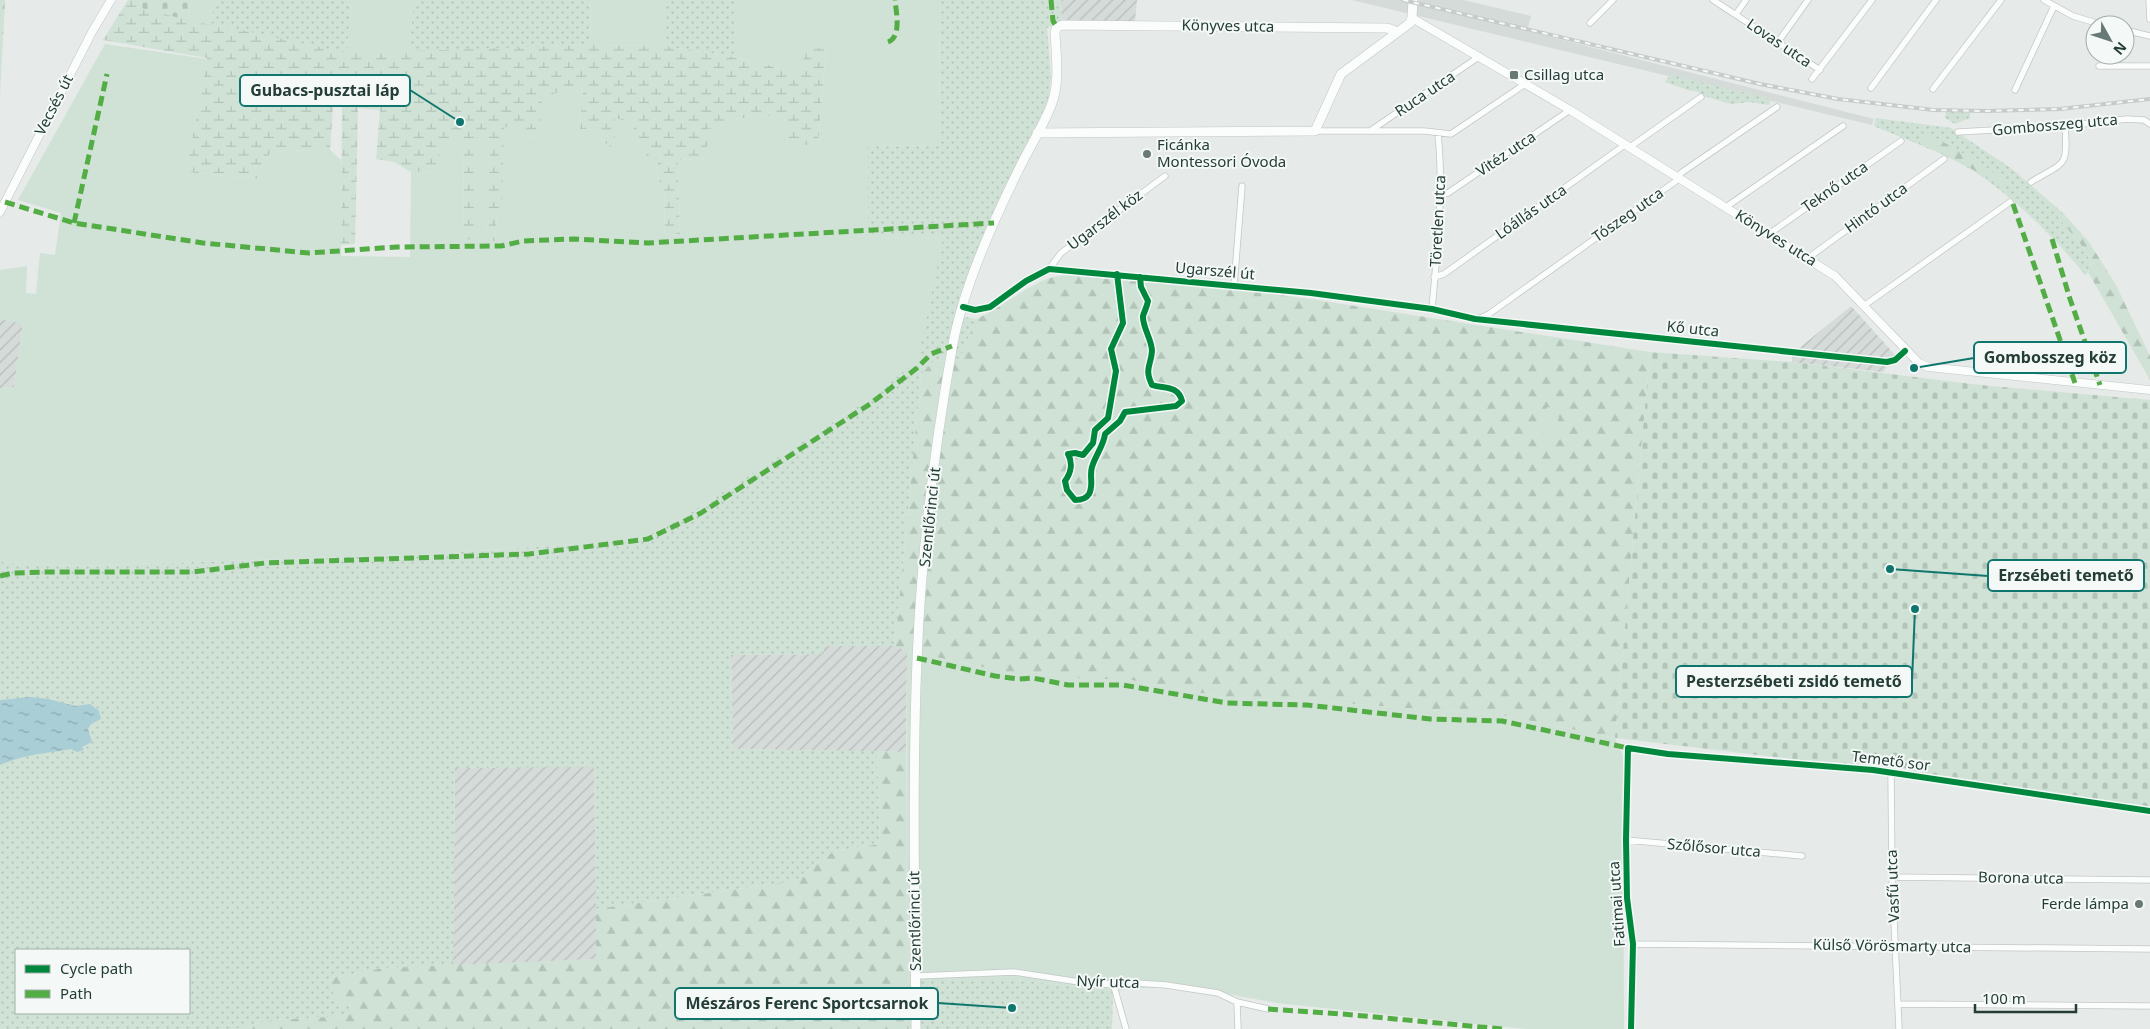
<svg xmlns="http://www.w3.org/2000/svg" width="2150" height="1029" viewBox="0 0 2150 1029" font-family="'Noto Sans',sans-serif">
<defs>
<pattern id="industrial-furrows" width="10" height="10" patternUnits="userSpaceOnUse" patternTransform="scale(1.25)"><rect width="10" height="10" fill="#d4dbd8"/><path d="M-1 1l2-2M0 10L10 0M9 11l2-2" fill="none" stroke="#b6bdba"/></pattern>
<pattern id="grass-dots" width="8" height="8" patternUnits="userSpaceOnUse" patternTransform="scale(1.25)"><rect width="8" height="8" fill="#d0e2d6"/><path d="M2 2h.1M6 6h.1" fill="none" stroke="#b2c3b8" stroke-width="1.8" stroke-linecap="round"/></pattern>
<pattern id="forest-firs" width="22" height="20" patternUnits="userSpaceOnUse" patternTransform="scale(1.25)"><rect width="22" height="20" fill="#d0e2d6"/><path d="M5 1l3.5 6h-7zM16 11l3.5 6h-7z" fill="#b2c3b8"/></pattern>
<pattern id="wetland-marsh" width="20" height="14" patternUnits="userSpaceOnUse" patternTransform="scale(1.25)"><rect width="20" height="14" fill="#d0e2d6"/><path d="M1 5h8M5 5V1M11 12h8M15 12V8" fill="none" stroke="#b2c3b8"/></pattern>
<pattern id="cemetery-stones" width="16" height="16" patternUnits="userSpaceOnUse" patternTransform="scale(1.25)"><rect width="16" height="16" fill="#d0e2d6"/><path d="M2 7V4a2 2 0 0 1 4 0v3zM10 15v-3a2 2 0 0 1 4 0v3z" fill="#b2c3b8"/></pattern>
<pattern id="water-ripples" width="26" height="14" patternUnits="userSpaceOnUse" patternTransform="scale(1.25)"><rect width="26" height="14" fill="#aaced5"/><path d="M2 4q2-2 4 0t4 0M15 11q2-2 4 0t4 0" fill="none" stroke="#8aa8ae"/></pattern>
</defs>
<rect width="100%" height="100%" fill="#e6eae8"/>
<path fill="#d4dbd8" d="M1352 0H1463L1531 16 1527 31 1874 119 1872 125Z"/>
<path fill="url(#industrial-furrows)" d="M1062 0H1137L1135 21H1061Z
M1851 306 1896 356 1883 372 1792 362 1793 353Z
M0 319 23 323 14 387 0 388Z
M824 646H895L907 651 906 752 733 749 731 655 823 654Z
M594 766 597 959 453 966 455 768Z"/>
<path fill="url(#grass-dots)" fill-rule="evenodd" d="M214 0H352L347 53 211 25Z
M414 0H590L591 45 409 52Z
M664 0H735V57L664 46Z
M940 0H1062L1061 21 1047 28 1051 77 1048 102 991 218 957 307 955 315 976 319 960 359 934 361 921 374 895 646H824V654L731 655 733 749 877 751 880 844 834 851 795 881 596 909 594 767 455 768 453 966 383 968 332 978 358 1006 345 1016 273 1020 235 1029H0V562L74 566 434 554 617 541 646 536 678 520 868 400 944 235 868 234V146L939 145ZM16 950H189V1013H16Z
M1670 75 1771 99 1769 105 1750 102 1730 104 1704 96 1696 91H1691L1665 82Z
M1946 111 1970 113V118L1955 124 1945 118Z
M1876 118 1951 128 2012 169 2063 213 2058 217 2083 247 2091 263 2086 276C2055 238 2016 199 1975 172 1948 154 1904 139 1874 126Z
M906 980H1015L1113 991 1112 1029H907Z"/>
<path fill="url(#forest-firs)" d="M0 0H5L0 96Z
M1927 133 1979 162 2008 183 2004 188 1950 156 1919 144 1921 134Z
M2063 213 2089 242 2116 285 2150 356V380L2088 272 2091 263 2083 247 2058 217Z
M1117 274 1310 299 1650 352 1615 738 1507 716 1329 702 1229 698 1125 679H1082L1034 672 1020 675 907 651 895 646 921 374 934 361 960 359 976 319C1002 308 1029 283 1054 277 1074 273 1097 275 1117 274Z
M877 751 906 752 907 1029H235L273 1020 345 1016 357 1006 339 1004 332 991V978L383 968 596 959V909L795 881 834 851 880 844Z"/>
<path fill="url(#wetland-marsh)" d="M128 0H140L141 8 347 53 591 45 664 46 735 57 780 68 803 69V47L826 48 818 145H788L785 115 731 119 730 127 708 158 678 160 680 234 665 235 664 187H659L657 159H646V139L634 138 633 124 615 118 616 152 590 130 580 129 583 84 539 138 524 137 502 210 497 212 495 241H486L490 138 476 140V240H463L464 140 438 171 411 172 394 162 376 159 380 110 358 108 355 244 341 245 342 105 333 106 330 150 272 151 263 164 260 179 186 172 207 58 103 40Z"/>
<path fill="url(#cemetery-stones)" d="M140 0H192L187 20 141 8Z
M1650 352 1792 362 1980 385 2150 400V809L1953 777 1912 774 1909 769 1897 767 1893 771 1615 738Z"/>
<path fill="#d0e2d6" d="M192 0H214L211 25 187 20Z
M352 0H414L409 52 347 53Z
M590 0H664V46L591 45Z
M735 0H940L939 145 868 146V234H944L918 360 868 400 678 520 646 536 617 541 434 554 74 566 0 562V388L14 387 23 324 0 319V270L27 266 26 293 36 294 40 253 55 255 61 213 18 200 105 44 207 59 186 172 260 179 263 164 272 151 330 150 342 161 341 256 410 257 411 172 438 171 441 143 464 140 463 239 476 240V140L491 138 486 241H495L497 212 502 210 504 127H523L524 137 539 138 542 98 583 83 580 129 590 130 615 151V118L633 124 634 138 646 139V159H657L659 186H664L665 235 680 234 678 160 708 158 706 129 730 127 731 119 785 115 788 145H818L826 49 804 47 803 70 780 68 735 57Z
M1547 407 1560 409 1555 438 1542 436Z
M907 651 1020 675 1034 672 1082 679H1125L1229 698 1329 702 1507 716 1615 738 1623 756 1624 1029H1527L1276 1003 1181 985 1113 991 1015 980H906Z"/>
<path fill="url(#water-ripples)" d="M30 697 49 699 75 706 90 704 99 711 101 719 91 724 88 729 92 742 82 747 84 750 77 752 71 749C47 753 22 755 0 765V700Z"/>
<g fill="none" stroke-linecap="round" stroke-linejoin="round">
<defs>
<path id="minor" d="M1713 0 1820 70
M2044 0 2073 16 2103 25
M2149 0 2150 19
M1736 14 1746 0
M1590 23 1613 0
M2125 30 2150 36
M1778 42 1808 0
M2099 66H2150
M1812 79 1872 0
M1871 88 1936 0
M1933 89 2001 0
M2015 90 2054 6
M1315 131H1424L1451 134 1525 84
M1370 131 1480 56
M1958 132 2065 126 2127 119 2144 120 2150 124
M1630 147 1701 97
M2031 182C2065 161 2068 169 2065 126
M1440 195 1448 193 1570 110
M1726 207 1843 126
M1769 234 1901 141
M1808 258 1944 159
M1049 269 1061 253 1165 176
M1434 277 1444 274 1626 144
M1234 286 1242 186
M1865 305 2010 202
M963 307 975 310 990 307 1026 281 1049 269 1311 293 1432 309 1475 319 1887 362 1895 360 1905 351
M1432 309C1437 251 1444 191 1438 134
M1480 318 1489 314 1676 181 1681 173 1777 107
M1891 773 1892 877 1899 1029
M1626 840 1802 856
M1892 877 2150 880
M1633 944 2150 949
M916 976 1014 972 1099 985 1120 982 1166 985 1218 993 1237 1002 1268 1009
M1113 983 1126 1029
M1237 1002 1238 1029
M1898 1004 2150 1006
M1631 1029 1633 944 1627 898 1626 840 1628 748 1668 754 1873 770 2150 811"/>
<path id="tertiary" d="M1412 18 1570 110 1835 276 1919 363 1928 367 2150 390
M0 212 92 32 111 0"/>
<path id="secondary" d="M1037 133 1315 131 1341 74 1410 23 1412 18 1413 0
M916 1029C915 906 912 783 917 660 921 556 934 451 952 349 962 290 993 221 1020 167 1030 146 1044 125 1052 103 1060 81 1056 55 1055 32L1057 27 1063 25 1387 28 1398 32"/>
</defs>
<use href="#minor" stroke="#c3c7c5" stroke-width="7"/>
<use href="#tertiary" stroke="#c3c7c5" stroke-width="9"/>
<use href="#secondary" stroke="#c2c8c5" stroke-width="10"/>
<use href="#minor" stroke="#fbfcfc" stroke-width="5.5"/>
<use href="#tertiary" stroke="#fbfcfc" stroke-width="8"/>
<use href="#secondary" stroke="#fbfcfc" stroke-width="9"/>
<defs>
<path id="rail" d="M1403 0 1760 84 1838 99 1934 110 1986 111 2060 109 2150 99"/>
</defs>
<use href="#rail" stroke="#c7cbca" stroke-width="4"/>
<use href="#rail" stroke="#f4f9f7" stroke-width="2" stroke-dasharray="5.5" stroke-linecap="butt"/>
<path stroke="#53ad45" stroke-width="5" stroke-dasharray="10 5" stroke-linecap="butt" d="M1051 0 1053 21 1057 27
M888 42C902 37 896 11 895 0
M5 202 74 223 203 243 309 253 397 247 501 246 523 241 573 239 648 243 994 223
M2013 204 2075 383
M74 223 107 74
M2052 239 2070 299 2100 385
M0 576 13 573 48 572H193L265 563 529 554 648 539 701 513 870 404 917 368 931 354 952 346
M917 658 995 676 1018 679 1033 678 1068 685H1123L1227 703 1307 705 1430 719 1502 721 1628 748
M1268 1009 1343 1014 1502 1029"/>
<defs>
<path id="cycleway" d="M1117 274 1123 323 1111 349 1116 371 1108 418 1095 430 1093 443 1083 455 1075 453 1068 454C1073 463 1071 473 1065 481L1067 490 1075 500C1081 500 1086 499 1089 494 1094 485 1089 476 1092 467 1095 456 1104 445 1105 434L1120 421 1125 412 1176 406 1182 401C1178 385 1164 389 1152 385 1144 368 1151 366 1152 351 1152 340 1142 326 1143 316 1144 312 1147 307 1148 301L1141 287 1140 277
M963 307 975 310 990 307 1026 281 1049 269 1311 293 1432 309 1475 319 1887 362 1895 360 1905 351
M1631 1029 1633 944 1627 898 1626 840 1628 748 1668 754 1873 770 2150 811"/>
</defs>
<use href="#cycleway" stroke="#f4f9f7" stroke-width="9"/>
<use href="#cycleway" stroke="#00873e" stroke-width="6"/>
</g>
<g fill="#687a75" stroke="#f4f9f7" stroke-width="2">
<rect x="1509" y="70" width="10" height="10" rx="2.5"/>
<circle cx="1147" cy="154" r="5"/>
<circle cx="2139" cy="904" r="5"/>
</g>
<g text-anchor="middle" stroke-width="4" stroke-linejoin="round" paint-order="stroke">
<g font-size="15" fill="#243d37" stroke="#f4f9f7">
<text transform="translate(1228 26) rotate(1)" y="5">Könyves utca</text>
<text transform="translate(1779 43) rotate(34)" y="5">Lovas utca</text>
<text transform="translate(1425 94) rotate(-34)" y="5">Ruca utca</text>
<text transform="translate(54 105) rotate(-63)" y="5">Vecsés út</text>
<text transform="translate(2055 125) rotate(-5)" y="5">Gombosszeg utca</text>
<text transform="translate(1506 154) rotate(-34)" y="5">Vitéz utca</text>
<text transform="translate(1835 187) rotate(-35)" y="5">Teknő utca</text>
<text transform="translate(1876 208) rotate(-36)" y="5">Hintó utca</text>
<text transform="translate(1531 212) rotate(-35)" y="5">Lóállás utca</text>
<text transform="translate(1628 215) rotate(-35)" y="5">Tószeg utca</text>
<text transform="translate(1105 220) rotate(-37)" y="5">Ugarszél köz</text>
<text transform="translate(1438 221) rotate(-87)" y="5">Töretlen utca</text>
<text transform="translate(1776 238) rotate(32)" y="5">Könyves utca</text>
<text transform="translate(1215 271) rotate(5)" y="5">Ugarszél út</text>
<text transform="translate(1693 329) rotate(6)" y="5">Kő utca</text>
<text transform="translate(930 517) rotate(-84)" y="5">Szentlőrinci út</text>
<text transform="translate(1891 761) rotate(7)" y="5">Temető sor</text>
<text transform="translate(1714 848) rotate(5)" y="5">Szőlősor utca</text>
<text transform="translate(2021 878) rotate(1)" y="5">Borona utca</text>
<text transform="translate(1893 886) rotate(-92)" y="5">Vasfű utca</text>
<text transform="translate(1617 904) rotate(-94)" y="5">Fatimai utca</text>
<text transform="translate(915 921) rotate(-91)" y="5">Szentlőrinci út</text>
<text transform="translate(1892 946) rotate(1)" y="5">Külső Vörösmarty utca</text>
<text transform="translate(1108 982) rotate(2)" y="5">Nyír utca</text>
</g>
<g font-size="15" fill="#243d37" stroke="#f4f9f7" text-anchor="start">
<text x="1524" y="80">Csillag utca</text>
<text x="1157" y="150">Ficánka<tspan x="1157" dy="17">Montessori Óvoda</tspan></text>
<text x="2129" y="909" text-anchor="end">Ferde lámpa</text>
</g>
</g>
<path fill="none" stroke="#0f766e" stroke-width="2" d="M460 122L410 90M1914 368L1974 358M1890 569L1988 576M1915 609L1912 681M1012 1008L938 1003"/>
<g fill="#0f766e" stroke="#f4f9f7" stroke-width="2">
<circle cx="460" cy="122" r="5"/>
<circle cx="1914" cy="368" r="5"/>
<circle cx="1890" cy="569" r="5"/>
<circle cx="1915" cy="609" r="5"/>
<circle cx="1012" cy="1008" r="5"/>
</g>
<g fill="#f4f9f7" stroke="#0f766e" stroke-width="2">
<rect x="240" y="75" width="170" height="31" rx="5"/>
<rect x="1974" y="342" width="152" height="31" rx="5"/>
<rect x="1988" y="560" width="156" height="31" rx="5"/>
<rect x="1676" y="666" width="236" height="31" rx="5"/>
<rect x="675" y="988" width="263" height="31" rx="5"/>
</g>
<g font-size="16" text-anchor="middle" font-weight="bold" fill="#243d37">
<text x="325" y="96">Gubacs-pusztai láp</text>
<text x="2050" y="363">Gombosszeg köz</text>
<text x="2066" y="581">Erzsébeti temető</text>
<text x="1794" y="687">Pesterzsébeti zsidó temető</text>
<text x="807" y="1009">Mészáros Ferenc Sportcsarnok</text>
</g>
<rect x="15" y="949" width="175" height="65" fill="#f4f9f7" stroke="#a1aeaa"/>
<rect x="25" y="965" width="25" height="8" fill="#00873e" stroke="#a1aeaa"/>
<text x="60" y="974" font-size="15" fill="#243d37">Cycle path</text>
<rect x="25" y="990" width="25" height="8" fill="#53ad45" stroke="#a1aeaa"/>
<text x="60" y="999" font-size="15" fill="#243d37">Path</text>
<g transform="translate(2110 40) rotate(130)"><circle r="24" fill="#f4f9f7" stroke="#a1aeaa"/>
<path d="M0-4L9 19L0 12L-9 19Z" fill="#687a75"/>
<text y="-8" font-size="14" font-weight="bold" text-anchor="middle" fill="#243d37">N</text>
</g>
<path d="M1975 1004v8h101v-8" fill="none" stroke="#243d37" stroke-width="2.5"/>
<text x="1982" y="1004" font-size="15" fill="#243d37" stroke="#f4f9f7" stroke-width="4" paint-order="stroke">100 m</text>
</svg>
